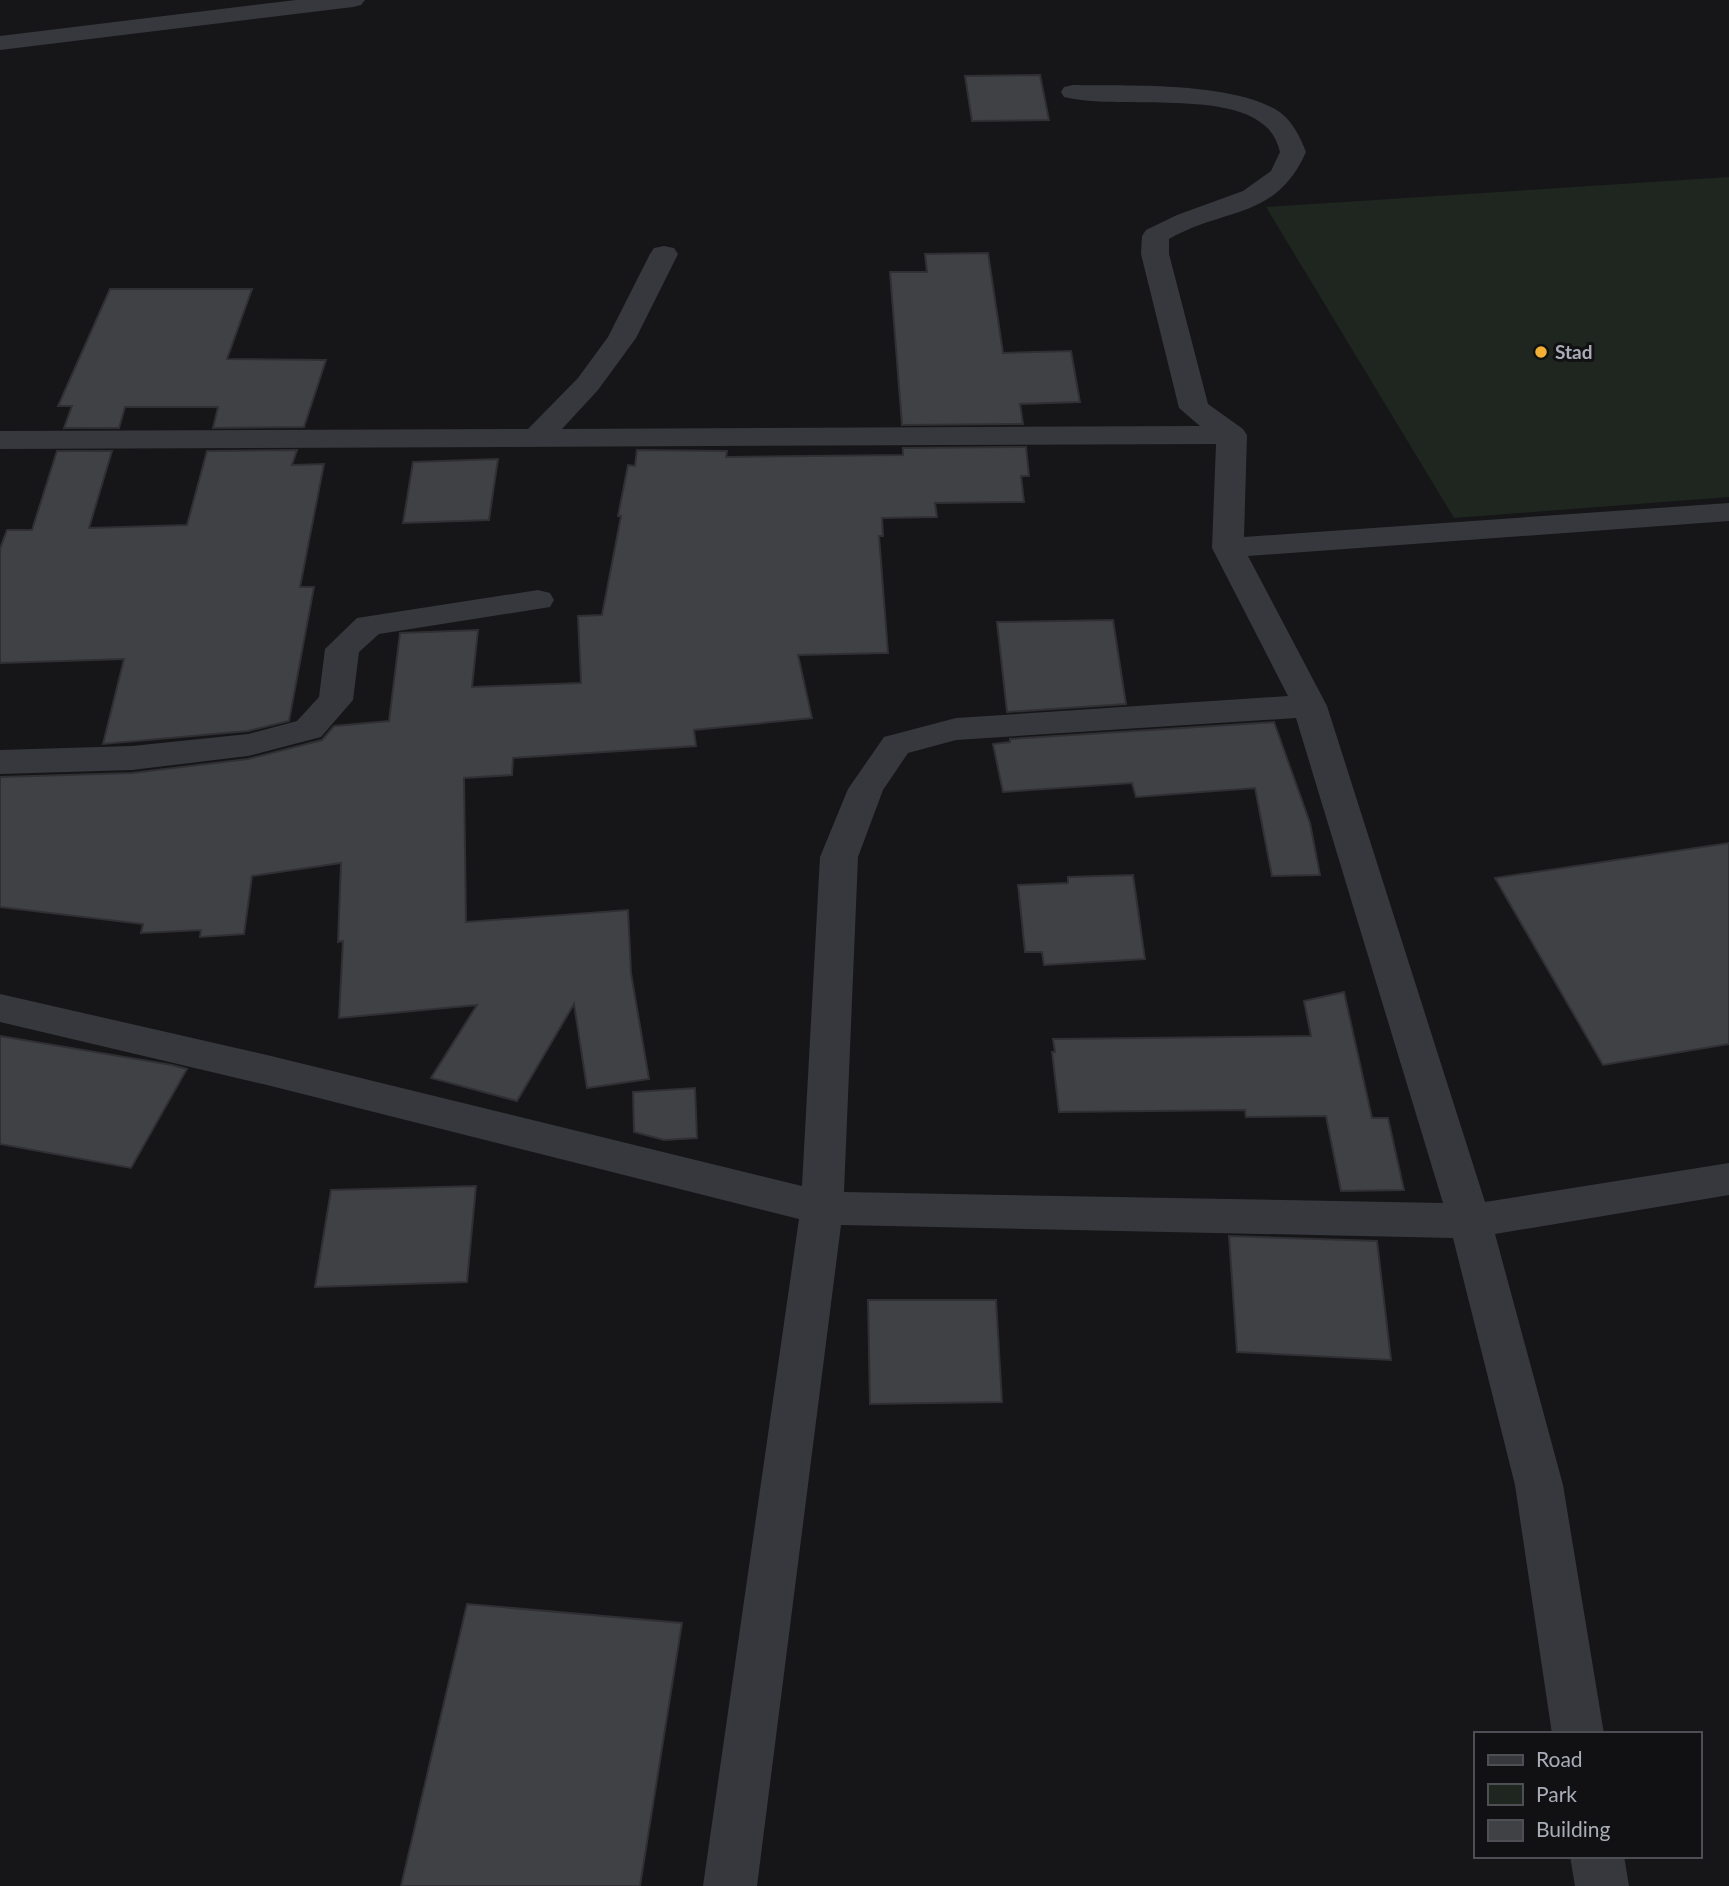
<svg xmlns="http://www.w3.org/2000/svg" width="1729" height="1886" viewBox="0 0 1729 1886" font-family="Lato,sans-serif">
<rect width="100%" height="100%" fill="#161618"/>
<path fill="#1e261f" d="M1729 177V497L1454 518 1266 207Z"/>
<path fill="#404145" stroke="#303034" stroke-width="2" d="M1040 75 1049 120 972 121 965 76Z
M988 253 1003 353 1071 351 1080 402 1020 404 1023 424 902 425 890 272H927L925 254Z
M110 289H252L227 359 326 360 304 427 213 428 218 407H125L119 428H64L72 406H58Z
M1026 447 1029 476H1021L1024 502 935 503 937 517 882 518 883 536H879L888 653 798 655 812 718 694 730 696 746 513 758 512 775 464 778 466 922 628 910 631 973 649 1079 587 1088 574 1004 517 1101 431 1078 477 1005 339 1018 343 941 338 942 341 863 252 876 244 934 200 937 201 930 141 933 143 924 0 907V777L132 773 248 759 322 740 334 726 389 721 400 633 478 630 472 687 581 683 578 616 602 615 621 516H618L628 465 635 466 637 450 727 451 726 457 903 455V448Z
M297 450 292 465 324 464 300 587H314L289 721 248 731 103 744 124 659 0 663V549L7 530H32L57 451H112L89 528 187 525 207 451Z
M498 459 489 520 403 523 413 462Z
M1113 620 1126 704 1007 712 997 622Z
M1274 722 1310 823 1320 875 1272 876 1255 788 1136 797 1132 783 1003 792 993 744 1010 742V739Z
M1729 843V1044L1603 1065 1495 878Z
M1133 875 1145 959 1044 965 1042 952H1025L1018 885 1068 883V877Z
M1344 992 1372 1118H1388L1404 1190 1341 1191 1326 1116 1246 1117 1245 1110 1059 1112 1052 1052H1055L1053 1039 1311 1036 1304 1001Z
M0 1036 172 1065 187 1069 131 1168 0 1144Z
M695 1088 697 1138 664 1140 634 1132 633 1092Z
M476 1186 467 1282 315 1287 331 1190Z
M1229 1236 1377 1241 1391 1360 1237 1352Z
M868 1300H996L1002 1402 870 1404Z
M467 1604 682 1623 640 1886H401Z"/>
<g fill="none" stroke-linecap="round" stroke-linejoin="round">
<path fill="#37383d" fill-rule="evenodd" d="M296 0H365L361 5 353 7 0 50V36Z
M1073 85C1129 86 1226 82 1275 109 1291 118 1300 136 1306 152 1276 220 1225 207 1169 239V254L1208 404 1243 429 1247 435 1244 537 1729 503V521L1248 556 1327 706 1485 1202 1729 1163V1195L1495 1234 1563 1485 1604 1734H1552L1515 1485 1453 1238 841 1225 757 1886H703L799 1219 267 1085 0 1022V994L267 1055 802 1186 820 857 848 789 884 737 956 718 1288 696 1212 548 1216 444 0 449V431L528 429 578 378 608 337 650 254 654 248 664 246 674 248 678 254 636 338 598 390 562 429 1200 426 1179 408 1141 254 1142 236 1146 230 1177 215 1243 191 1271 171 1280 152C1277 141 1273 132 1264 125 1224 90 1115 110 1064 97L1061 92 1064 87ZM1296 718 1443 1203 844 1192 858 857 883 790 908 753 956 740Z
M538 590 550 593 554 600 550 607 379 634 359 652 353 700 321 737 248 756 132 770 0 774V750L132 746 248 734 297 721 319 697 325 649 357 618Z
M1570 1856H1624L1629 1886H1575Z"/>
</g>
<circle fill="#f2b134" stroke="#111113" stroke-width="2.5" cx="1541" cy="352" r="7"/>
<g text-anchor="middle" stroke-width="6" stroke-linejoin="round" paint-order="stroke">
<g font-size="19" font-weight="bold" fill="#a8adb8" stroke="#111113" text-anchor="start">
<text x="1555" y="359">Stad</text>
</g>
</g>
<rect x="1474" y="1732" width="228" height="126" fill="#111113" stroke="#4d4f55" stroke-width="2"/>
<rect x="1488" y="1755" width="35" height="10" fill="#37383d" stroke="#4d4f55" stroke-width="2"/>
<text x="1536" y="1767" font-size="21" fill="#a8adb8">Road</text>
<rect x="1488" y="1784" width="35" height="21" fill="#1e261f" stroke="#4d4f55" stroke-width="2"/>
<text x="1536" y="1802" font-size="21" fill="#a8adb8">Park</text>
<rect x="1488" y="1820" width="35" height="21" fill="#404145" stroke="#4d4f55" stroke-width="2"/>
<text x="1536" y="1837" font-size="21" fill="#a8adb8">Building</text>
</svg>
